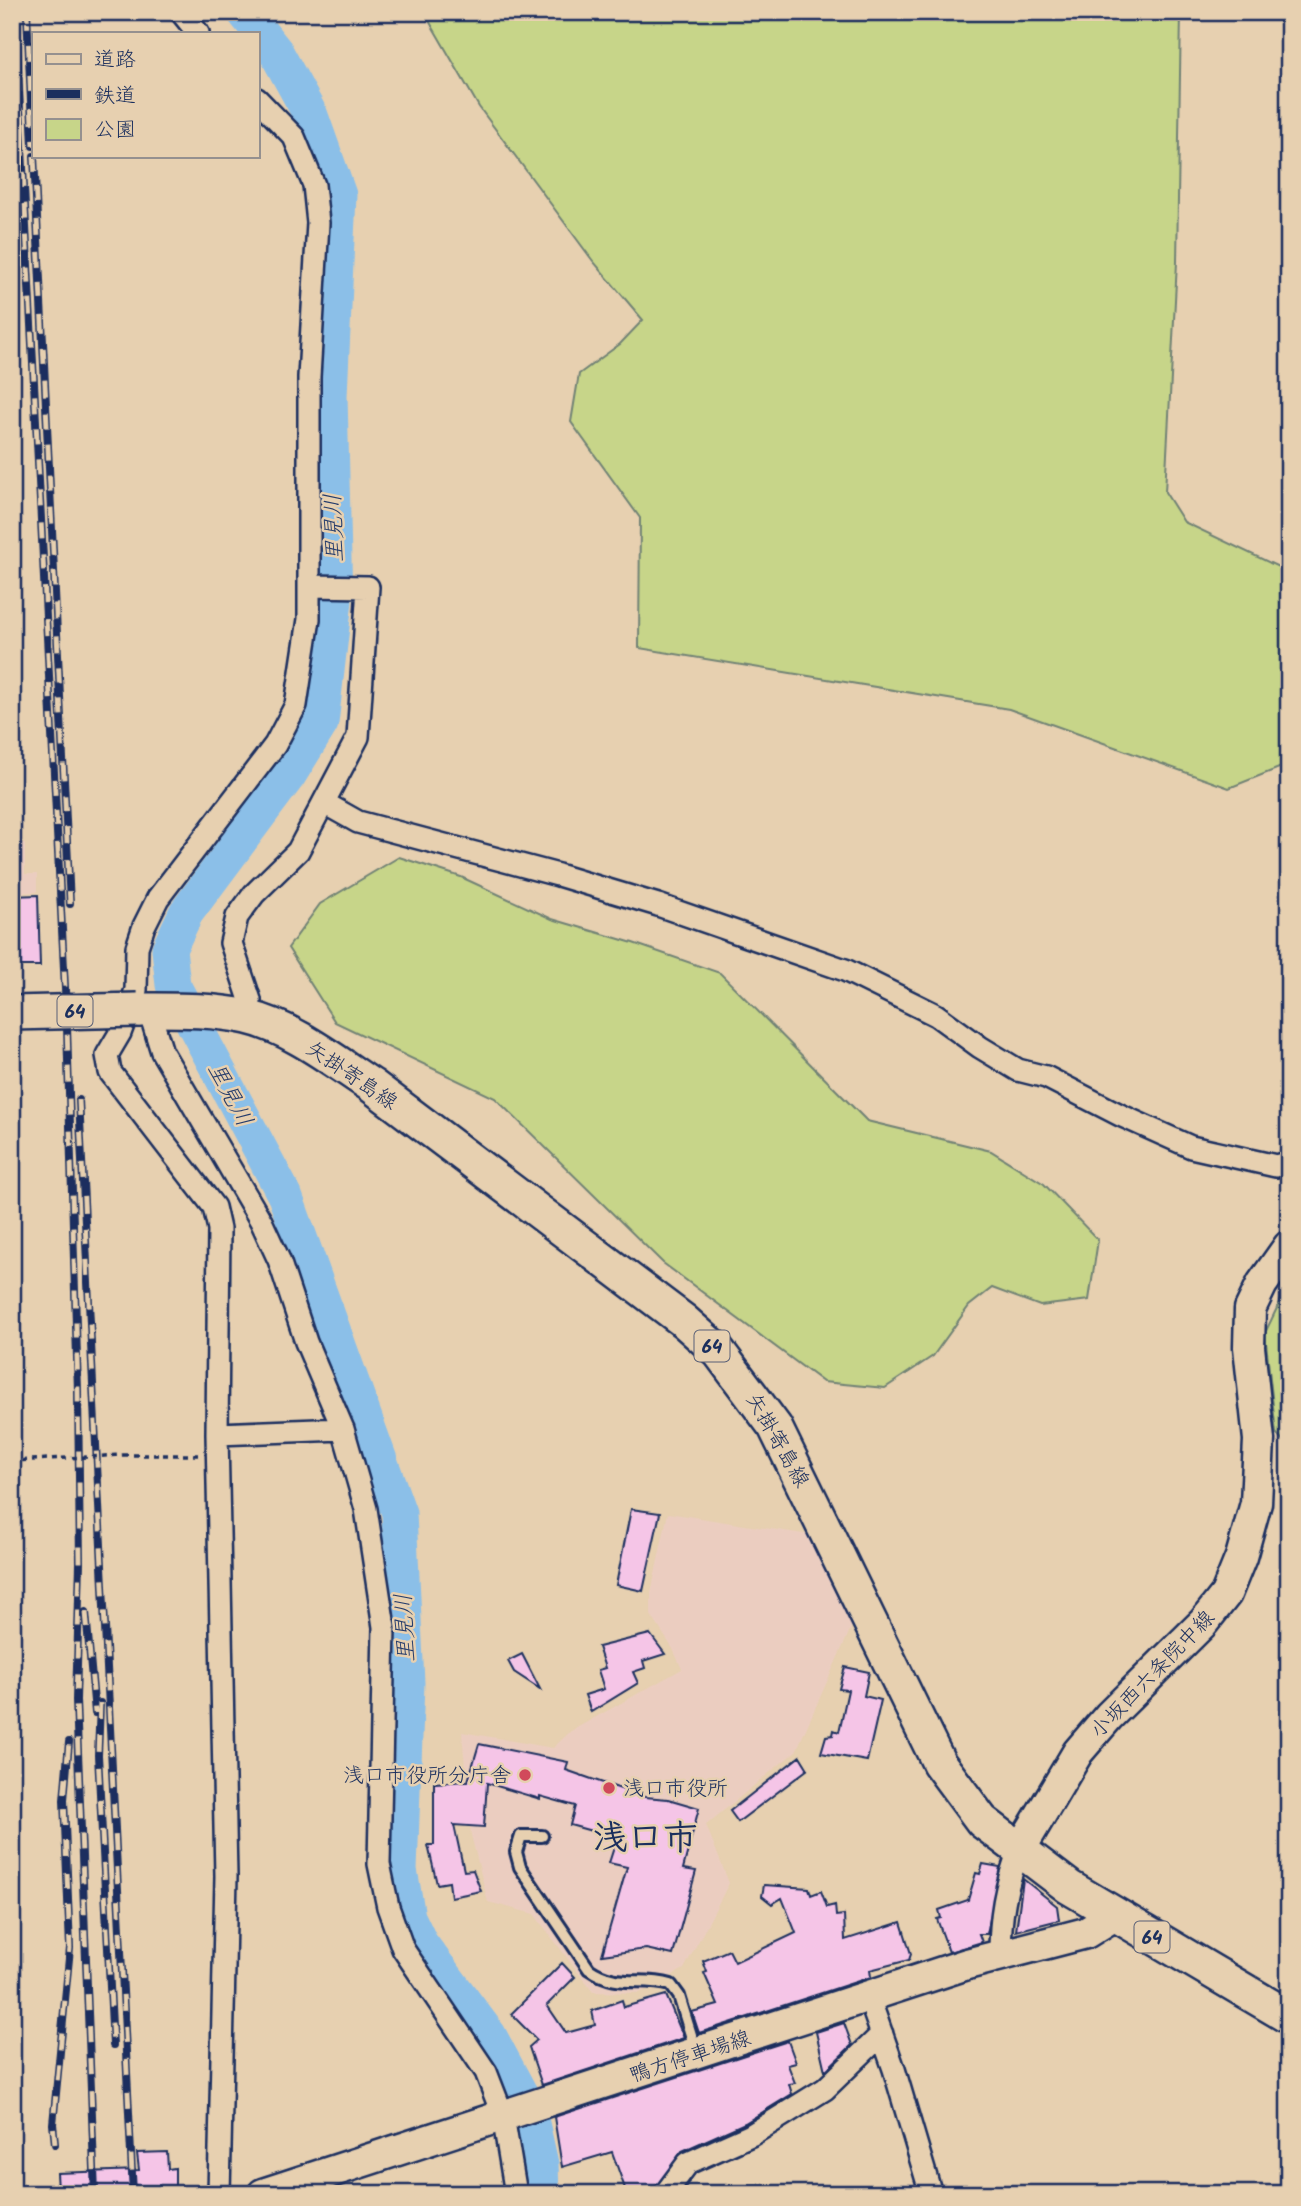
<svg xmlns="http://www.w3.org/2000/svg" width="1301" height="2206" viewBox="0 0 1301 2206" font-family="Kalam,'Klee One',sans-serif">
<rect width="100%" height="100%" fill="#e7d0b0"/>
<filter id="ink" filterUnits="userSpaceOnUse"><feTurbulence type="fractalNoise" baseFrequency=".0143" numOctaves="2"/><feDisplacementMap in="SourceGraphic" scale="14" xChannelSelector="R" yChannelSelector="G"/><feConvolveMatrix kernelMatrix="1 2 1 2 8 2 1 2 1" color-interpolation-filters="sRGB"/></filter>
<g filter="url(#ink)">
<path fill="#ebcdc0" d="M12 843H25V874H37V892L12 893Z
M668 1513 816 1536 855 1619 796 1751 706 1825 729 1883 684 1969 640 1993 593 1992 534 1914 488 1902 471 1835 462 1732 553 1748 571 1731 682 1669 673 1649 651 1615V1593Z"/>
<path fill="#c7d589" stroke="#718274" stroke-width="2" d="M424 12H1181L1177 262 1165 492 1184 522 1289 572V764L1229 788 1009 709 639 648 640 518 571 422 579 374 620 344 643 320 593 261 479 107Z
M399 857 461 877 552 919 633 943 720 973 867 1121 991 1151 1044 1184 1098 1240 1089 1300 1040 1306 992 1288 969 1306 933 1356 885 1388 823 1382 663 1263 495 1098 335 1022 288 948 320 904Z
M1289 1283V1447L1276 1433 1265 1333Z"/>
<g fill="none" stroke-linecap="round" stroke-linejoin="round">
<path stroke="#8bbfe8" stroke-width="35" d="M244 12 276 52 311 116 339 195 330 396 335 600 321 723 289 775 186 913 169 949 173 985 285 1196 399 1513 407 1683 400 1870 408 1917 421 1944 489 2035 529 2110 541 2164 542 2194"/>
</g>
<path fill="#f5c5e7" stroke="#1b2f5e" stroke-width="2" d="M38 895 40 966H12V896Z
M631 1509 660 1513 643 1591 616 1585Z
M650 1634 665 1654 643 1661 645 1668 633 1672 638 1683 591 1712 585 1695 604 1689 598 1670 605 1668 598 1647Z
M522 1654 540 1689 514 1672 508 1661Z
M845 1667 869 1672 864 1696 881 1700 867 1761 821 1753 826 1736 833 1735 834 1730 839 1732 848 1690 839 1689Z
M479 1744 568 1762 566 1770 606 1784 645 1797 668 1799 699 1808 683 1869 696 1871 673 1955 646 1949 602 1955 627 1867 609 1863 617 1838 570 1825 575 1806 540 1796V1799L487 1783 484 1827 454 1825 464 1871 473 1870 481 1891 451 1897 449 1882 437 1884 428 1845H434V1783L468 1781Z
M800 1756 808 1769 738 1822 730 1811Z
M983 1864 1000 1867 987 1934H979L982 1942 949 1952 937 1919 941 1918 939 1910 968 1900 976 1873 980 1874Z
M1023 1879 1057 1906 1059 1920 1016 1931Z
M764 1885 809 1888 811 1895 821 1891 827 1907 835 1905 836 1916 844 1915 845 1940 901 1922 911 1954 909 1960 870 1970 871 1977 699 2033 692 2012 718 2005 704 1973 707 1972 703 1961 729 1950 735 1962 796 1933 782 1898 772 1904 762 1896Z
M562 1963 575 1977 547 2005 566 2033 595 2025 592 2011 622 2000 624 2007 666 1995 684 2038 542 2085 529 2047 537 2040 511 2014Z
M844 2023 852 2045 825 2071 816 2032Z
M788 2041 796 2063 788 2065 795 2083 789 2084 792 2094 745 2123 682 2151 652 2194H627L612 2152 562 2167 554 2117Z
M167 2152 168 2169 175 2168V2194H61V2190H58L57 2173 139 2170 137 2153Z"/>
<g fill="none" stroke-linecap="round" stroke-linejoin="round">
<defs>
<path id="service" d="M542 1836H521L516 1852 520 1867 589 1969C618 1989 641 1976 671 1985L679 1996 696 2051"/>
<path id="minor" d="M181 12 198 33
M326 804 358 822 558 875 658 905 845 970 936 1015 980 1047 1018 1070 1046 1077 1120 1115 1191 1147 1276 1166 1289 1162
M149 1010 162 1052 261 1221 279 1260 306 1342 343 1429 366 1509 384 1627 379 1864 388 1907 403 1949 486 2072 503 2116 516 2194
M249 1017 250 1000 231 943 237 917 254 894 298 851 358 737 368 587 309 586
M217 1434 343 1429
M1000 1955C1000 1917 1005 1886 1019 1851
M869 1998 894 2069 931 2194
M219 2194 226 1876 217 1434 219 1229 214 1207 110 1072 107 1055 120 1033 136 990 137 947 144 926 158 898 275 745 296 705 309 619V377L318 223 314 185 294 137 257 99
M665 2194 688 2163 751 2135 825 2089 882 2034"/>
<path id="secondary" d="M1019 1851 1078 1752 1109 1716 1203 1623 1226 1594 1241 1557 1256 1503 1259 1440 1249 1347 1250 1309 1262 1284 1289 1246
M263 2194 967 1964 1086 1933 1115 1915"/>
<path id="primary" d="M138 1010C174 1010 212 1009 247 1017 291 1027 333 1060 371 1085L684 1321 719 1352 775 1427 939 1763 982 1821 1069 1887 1289 2017"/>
</defs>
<use href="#service" stroke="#1b2f5e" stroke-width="16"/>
<use href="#minor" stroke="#1b2f5e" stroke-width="26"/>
<use href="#secondary" stroke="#1b2f5e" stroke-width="35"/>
<use href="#primary" stroke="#1b2f5e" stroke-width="38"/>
<path stroke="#1b2f5e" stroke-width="3.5" stroke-dasharray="5 5" stroke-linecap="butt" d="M123 1455H198"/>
<use href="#service" stroke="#e7d0b0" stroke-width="10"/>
<use href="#minor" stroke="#e7d0b0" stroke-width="21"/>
<use href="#secondary" stroke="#e7d0b0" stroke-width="30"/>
<use href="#primary" stroke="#e7d0b0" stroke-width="33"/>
<defs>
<path id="rail" d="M15 12 67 1027 78 1391 80 1563 76 1700 95 2194
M27 12 33 146
M34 156 70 904
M79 1100 133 2194
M86 1612 95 1713
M100 1703 98 1755 113 2045
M55 2144 53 2124 70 1948 64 1800 69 1742"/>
</defs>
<use href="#rail" stroke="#1b2f5e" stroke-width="8"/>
<use href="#rail" stroke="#e7d0b0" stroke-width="5" stroke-dasharray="16" stroke-linecap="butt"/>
<defs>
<path id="primary-bridge" d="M12 1013 138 1010"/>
</defs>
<use href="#primary-bridge" stroke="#1b2f5e" stroke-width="38" stroke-linecap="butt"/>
<path stroke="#1b2f5e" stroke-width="3.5" stroke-dasharray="5 5" stroke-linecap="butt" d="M12 1461 123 1455"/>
<use href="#primary-bridge" stroke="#e7d0b0" stroke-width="33"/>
</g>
</g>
<g fill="#d1495b" stroke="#e7d0b0" stroke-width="2.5">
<circle cx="525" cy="1775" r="7"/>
<circle cx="609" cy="1788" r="7"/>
</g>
<g text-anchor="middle" stroke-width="5" stroke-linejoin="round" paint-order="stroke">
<g fill="#e7d0b0" stroke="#585f77" stroke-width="2">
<rect x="57.5" y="995.5" width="35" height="31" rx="5"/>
<rect x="694.5" y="1330.5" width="35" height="31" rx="5"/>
<rect x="1134.5" y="1921.5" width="35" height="31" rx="5"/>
</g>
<g font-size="19" font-weight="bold" fill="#1b2f5e">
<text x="75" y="1018">64</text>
<text x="712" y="1353">64</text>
<text x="1152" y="1944">64</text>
</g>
<g font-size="21" fill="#1b2f5e" stroke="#e7d0b0">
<text transform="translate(352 1075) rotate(34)" y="7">矢掛寄島線</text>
<text transform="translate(778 1440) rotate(60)" y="7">矢掛寄島線</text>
<text transform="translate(1152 1674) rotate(-46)" y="7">小坂西六条院中線</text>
<text transform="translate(690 2056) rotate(-18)" y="7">鴨方停車場線</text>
</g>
<g font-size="21" fill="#1b2f5e" stroke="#e7d0b0" text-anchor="end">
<text x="511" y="1782">浅口市役所分庁舎</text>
<text x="623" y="1795" text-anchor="start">浅口市役所</text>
</g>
<g font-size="23" font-style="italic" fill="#263d6c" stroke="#e7d0b0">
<text transform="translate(333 528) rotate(-92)" y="8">里見川</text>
<text transform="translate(231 1094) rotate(62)" y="8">里見川</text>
<text transform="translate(404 1628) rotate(-93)" y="8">里見川</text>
</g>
<g font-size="35" font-weight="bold" fill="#1b2f5e" stroke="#e7d0b0">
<text x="645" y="1849">浅口市</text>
</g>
</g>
<rect width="1301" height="2206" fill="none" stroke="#e7d0b0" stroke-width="42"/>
<rect x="21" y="21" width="1259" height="2164" fill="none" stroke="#1b2f5e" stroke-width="2.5" filter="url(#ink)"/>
<rect x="32" y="32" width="228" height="126" fill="#e7d0b0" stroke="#95908f" stroke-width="2"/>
<rect x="46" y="54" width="35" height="10" fill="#e7d0b0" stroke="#95908f" stroke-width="2"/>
<text x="94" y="66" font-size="21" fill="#1b2f5e">道路</text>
<rect x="46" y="89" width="35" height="10" fill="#1b2f5e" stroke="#95908f" stroke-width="2"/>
<text x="94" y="102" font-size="21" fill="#1b2f5e">鉄道</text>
<rect x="46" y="119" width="35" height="21" fill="#c7d589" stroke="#95908f" stroke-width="2"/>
<text x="94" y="136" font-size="21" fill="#1b2f5e">公園</text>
</svg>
